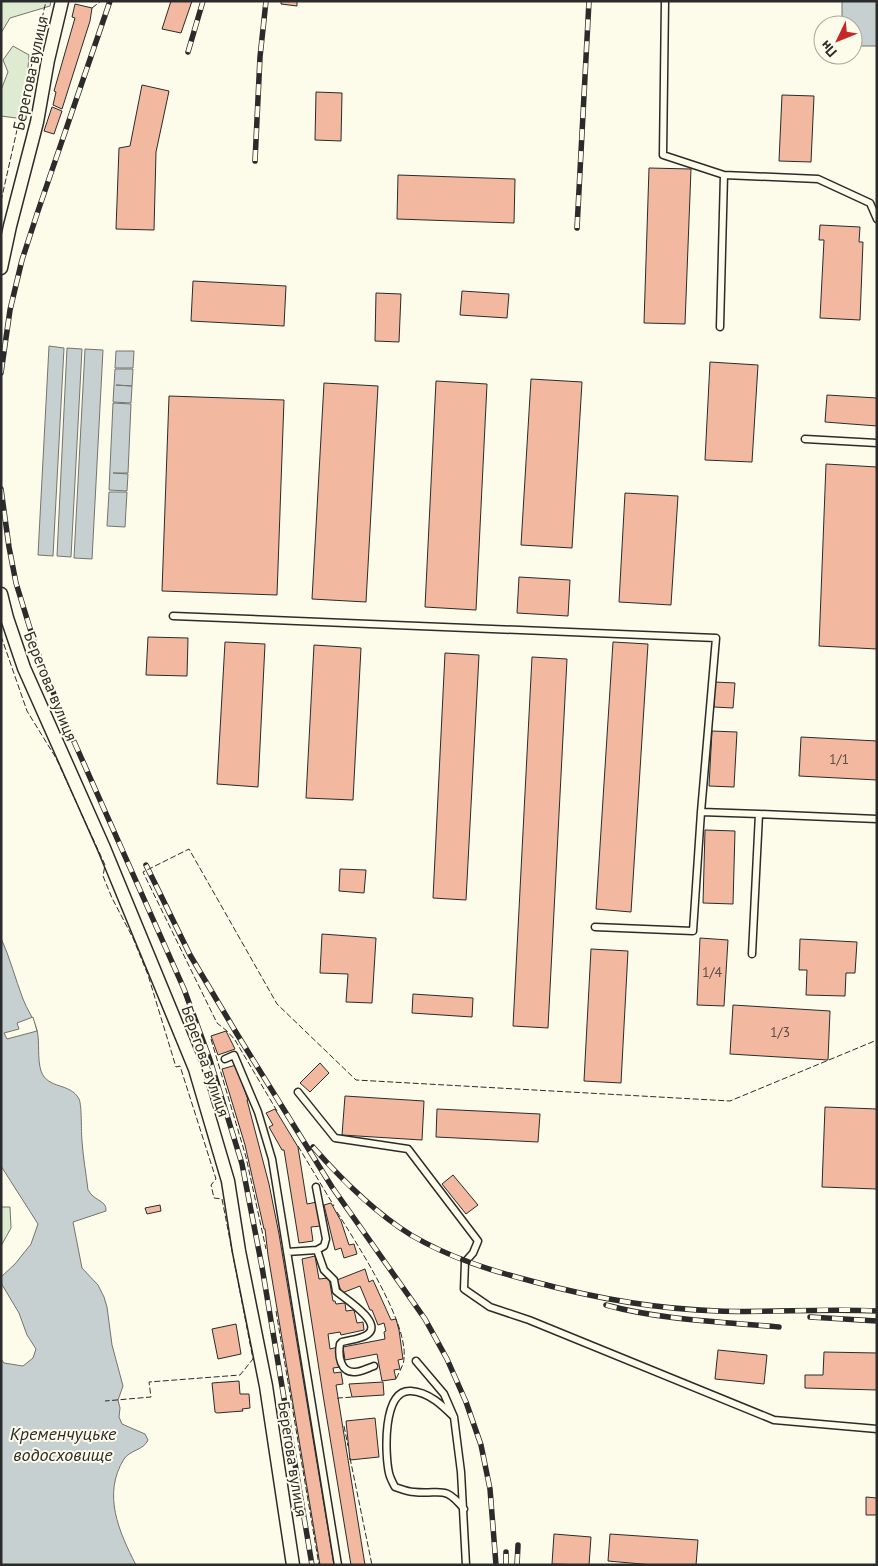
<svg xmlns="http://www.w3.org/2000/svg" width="878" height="1566" viewBox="0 0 878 1566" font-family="'PT Sans',sans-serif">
<rect width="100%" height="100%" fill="#fdfbea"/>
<path fill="#deebd1" stroke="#74746e" d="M1 1H51L50 6 10 18 1 33Z
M13 46 29 55 24 119 1 116V90L8 72 3 60Z
M1 1207H10L11 1228 1 1246Z"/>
<path fill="#c7d0d0" stroke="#74746e" d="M842 1H877V46H853V25H842Z
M49 346 64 348 53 556 38 555Z
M67 348 82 349 71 557 57 556Z
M85 349 103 350 92 559 74 558Z
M116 351H134L133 368H115Z
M115 369H133L132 386 116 385 132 386 131 403 113 402Z
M113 403 131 404 128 473H113L128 474 127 491 109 490Z
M109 492H127L125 527 107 526Z
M1 938C10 958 15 978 23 999 27 1010 34 1018 37 1030 40 1043 37 1058 41 1071 48 1090 70 1082 79 1099 82 1105 81 1132 82 1141 83 1157 86 1173 88 1190 95 1202 107 1200 106 1211L73 1222 82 1268 98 1285 104 1297 107 1307 112 1345 123 1386 118 1400 120 1408 119 1417 122 1424 145 1434 148 1440C144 1450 130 1450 124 1459 102 1494 119 1532 136 1565H1V1359L4 1363 23 1366 33 1358 36 1349 27 1335 19 1313 1 1283V1277L15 1264 31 1244 38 1224 1 1166Z"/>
<path fill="#fdfbea" stroke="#74746e" d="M33 1017 37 1031 7 1039 4 1033 19 1029 17 1023Z"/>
<path fill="#f2b8a0" stroke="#2b2b2b" d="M171 1H192L181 33 162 29Z
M281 1H297V6L281 4Z
M75 4 92 8 90 21 62 109 53 105 56 92 54 91 75 18 72 17Z
M142 85 169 91 156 152 154 230 116 229 119 148 130 146Z
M316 92 342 93 341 141 315 140Z
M782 95 814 96 811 162 779 161Z
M52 107 62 111 54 134 44 131Z
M649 168 691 169 685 324 644 323Z
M398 175 515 179 514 223 397 219Z
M820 225 860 227 859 242H863L860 320 820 318 824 240H819Z
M193 281 286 286 284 326 191 321Z
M462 291 509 294 507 318 460 315Z
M376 293 401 294 399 342 375 341Z
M710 362 758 365 752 462 705 460Z
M531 379 582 382 572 548 521 545Z
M436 381 487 384 476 610 425 607Z
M324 383 378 386 366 602 312 599Z
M827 395 877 398V426L825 422Z
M169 396 284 400 277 595 162 591Z
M826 464 877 467V649L819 646Z
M625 493 678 496 671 605 619 602Z
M519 577 570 580 568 616 517 613Z
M148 637 188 638 187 676 146 675Z
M225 642 265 644 258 787 217 784Z
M613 642 648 644 631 912 596 909Z
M314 645 361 648 353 800 306 798Z
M445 653 479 655 466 900 433 898Z
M532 657 567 659 548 1028 513 1026Z
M715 682 735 683 733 708 714 707Z
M712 731 737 732 734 787 709 786Z
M801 737 877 741V780L799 776Z
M705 830 735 831 733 904 703 903Z
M340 869 366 870 364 893 339 891Z
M322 934 376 938 372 1003 346 1002 348 974 320 973Z
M700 938 728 940 724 1006 697 1005Z
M800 939 857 942 855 973H846L845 996 806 995 807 970H799Z
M591 949 628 951 621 1083 584 1081Z
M413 994 473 998 472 1017 412 1013Z
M733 1005 830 1011 828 1060 730 1054Z
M226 1031 235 1049 218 1055 211 1036Z
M320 1063 329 1073 310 1092 300 1083Z
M236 1065 248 1100H247L269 1184 279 1234 334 1565H320L268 1255 265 1229H264L245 1145 222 1069Z
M345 1096 424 1101 422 1140 342 1135Z
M825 1107 877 1109V1189L822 1187Z
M275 1109 298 1147 307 1204 317 1202 321 1226 311 1227 313 1241 299 1243 284 1150H282L269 1127 273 1125 266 1113Z
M437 1109 540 1114 538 1142 436 1137Z
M453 1175 478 1205 466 1214 442 1184Z
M331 1203 341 1221 349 1245 354 1244 357 1254 344 1258 341 1248 335 1250 324 1205Z
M160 1205 161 1211 147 1214 145 1208Z
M315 1256 319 1279 329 1278 333 1301H335L336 1304 345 1303 346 1311 354 1310 357 1323 363 1322 364 1330 341 1335 340 1332 328 1334 330 1349 338 1347 341 1367 333 1368 334 1373 341 1372 343 1384 336 1385 365 1565H351L323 1395 302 1259Z
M365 1269 369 1282 373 1280 391 1320 396 1319 399 1330 403 1359 398 1360 400 1369 394 1370 396 1379 382 1381 377 1354 345 1360 343 1347 385 1339 384 1332 386 1331 384 1323 378 1325 372 1310H370L360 1286 342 1293 337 1280Z
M236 1324 241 1354 218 1359 212 1329Z
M718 1350 767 1355 764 1384 715 1379Z
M824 1352 877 1353V1390L805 1388V1375H823Z
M239 1381 240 1394H249L250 1408 242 1409 243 1411 217 1413 215 1412 212 1383Z
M383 1382 384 1395 352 1397 349 1384Z
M375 1418 379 1457 350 1460 346 1421Z
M866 1497 877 1498V1515H866Z
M554 1534 591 1537 589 1565 552 1564Z
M610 1534 698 1540 696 1565H653L608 1561Z"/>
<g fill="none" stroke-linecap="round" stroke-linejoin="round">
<defs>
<path id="lane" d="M665 1 663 155 724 175
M720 327 724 175 818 179 870 203 877 219
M805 439 877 443
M173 616 716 638 701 812
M595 927 693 931 701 812 759 814
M752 954 759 814 877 819
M225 1059 234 1055 258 1112 272 1159 338 1565
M298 1092 335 1138 408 1149 478 1241 473 1253 465 1262 464 1289 490 1307 529 1320 774 1420 877 1429
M316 1187 326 1239 324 1246 317 1250
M287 1252 317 1250 324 1270 334 1280 336 1291C344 1298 383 1322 368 1334 362 1339 349 1340 342 1342L340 1344C338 1355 340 1373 355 1372 361 1372 368 1368 374 1366
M416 1361 444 1394 454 1417 461 1472 466 1565
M454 1417C443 1406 429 1392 411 1391 382 1389 385 1455 389 1473 390 1478 393 1483 395 1487 401 1489 408 1492 414 1492 441 1495 444 1484 464 1509"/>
<path id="street" d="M1 268 10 226 37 122 48 60 62 1
M1 594 7 618 24 668 104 848 195 1069 228 1181 239 1251 266 1386 293 1565"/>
</defs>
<use href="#lane" stroke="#2b2b2b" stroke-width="9"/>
<use href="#street" stroke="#2b2b2b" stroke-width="15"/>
<use href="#lane" stroke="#fdfbea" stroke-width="6"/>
<use href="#street" stroke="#fdfbea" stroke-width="12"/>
<defs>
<path id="rail" d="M188 52 203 1
M255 161 260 57 266 1
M577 228 589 1
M1 373 10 310 22 260 38 211 110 1
M1 489 9 547 16 583 36 648 60 710 184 989 210 1060 242 1164 262 1267 312 1565
M146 865 190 955 237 1034 332 1187 425 1319 447 1359 466 1402 481 1445 490 1489 496 1565
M313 1147C342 1180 374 1212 411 1235 450 1258 492 1271 535 1282 594 1298 656 1309 718 1311 771 1313 824 1308 877 1311
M606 1305C661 1320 723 1322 779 1327
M810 1317 877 1321
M506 1565V1552
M517 1565 518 1545"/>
</defs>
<use href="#rail" stroke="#2b2b2b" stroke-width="5.5"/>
<use href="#rail" stroke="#fdfbea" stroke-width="4" stroke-dasharray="11" stroke-linecap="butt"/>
<path stroke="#2b2b2b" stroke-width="1" stroke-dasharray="6 2.5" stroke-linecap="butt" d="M92 8 101 1
M1 201 46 1
M1 636 27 711 56 758 105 865 103 876 112 898 133 938 148 975 176 1067 180 1066 216 1179 211 1185 214 1198 222 1199 253 1359 240 1375 149 1382 151 1397 105 1401
M211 1039 246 1157 266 1249
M277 1111 235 1040 227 1031 217 1023 143 872 189 849 277 1004 356 1080 730 1101 877 1040
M298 1146 334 1206
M337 1212C357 1244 408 1322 404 1358 404 1365 399 1372 396 1379L394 1380
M276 1311 319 1565
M338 1399V1398L354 1397
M344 1426 348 1446
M350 1458 372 1565"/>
</g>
<g text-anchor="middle" stroke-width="4" stroke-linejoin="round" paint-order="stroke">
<g font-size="14" fill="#5d4e48">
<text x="839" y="764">1/1</text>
<text x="712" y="977">1/4</text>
<text x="780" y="1037">1/3</text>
</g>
<g font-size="16" fill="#2b2b2b" stroke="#fdfbea">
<text transform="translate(30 73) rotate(-78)" y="6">Берегова вулиця</text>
<text transform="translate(51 686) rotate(68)" y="6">Берегова вулиця</text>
<text transform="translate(206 1061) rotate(71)" y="6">Берегова вулиця</text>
<text transform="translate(293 1459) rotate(81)" y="6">Берегова вулиця</text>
</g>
<g font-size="18" font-style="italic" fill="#2b2b2b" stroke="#fdfbea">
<text x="63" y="1440">Кременчуцьке<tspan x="63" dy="21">водосховище</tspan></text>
</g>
</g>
<rect width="878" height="1566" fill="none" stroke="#2b2b2b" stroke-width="5"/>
<g transform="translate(838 40) rotate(227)"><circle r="24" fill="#fdfbea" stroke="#a9a89e"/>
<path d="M0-4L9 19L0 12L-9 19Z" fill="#c62828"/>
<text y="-8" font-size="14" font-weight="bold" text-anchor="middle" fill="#2b2b2b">Пн</text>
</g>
</svg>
